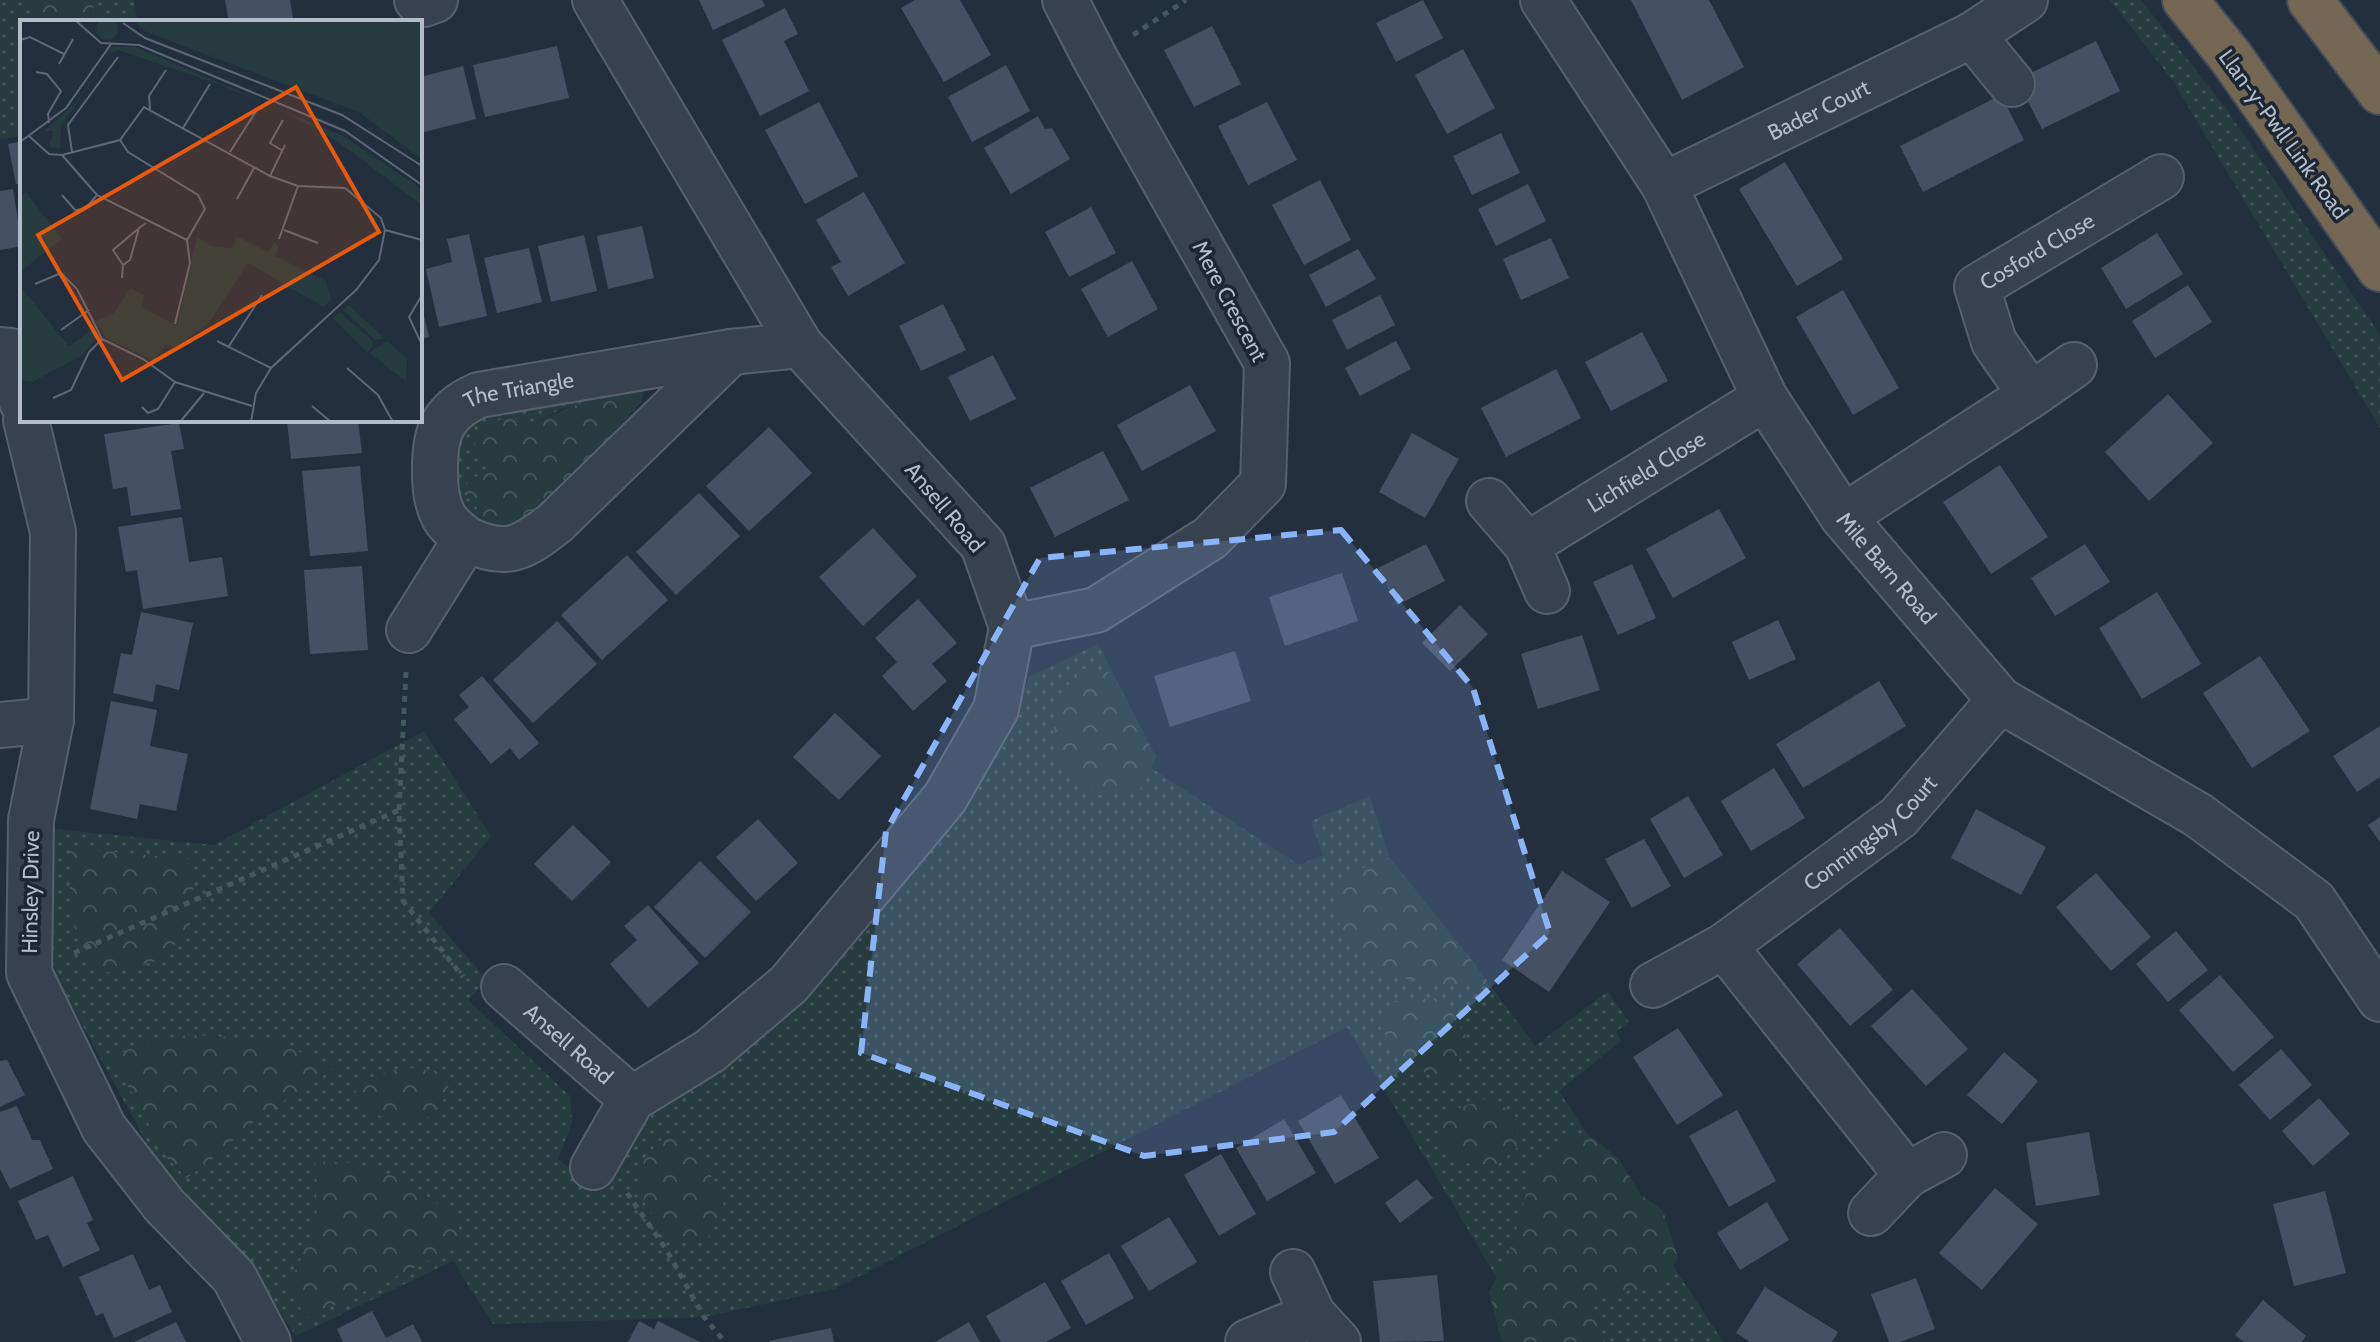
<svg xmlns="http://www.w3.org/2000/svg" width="2380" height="1342" viewBox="0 0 2380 1342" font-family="Cabin,sans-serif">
<defs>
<pattern id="grass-dots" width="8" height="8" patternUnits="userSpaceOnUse" patternTransform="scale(2)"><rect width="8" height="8" fill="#263c3f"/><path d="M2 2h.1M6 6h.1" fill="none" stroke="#435659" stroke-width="1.8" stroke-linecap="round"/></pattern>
<pattern id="forest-crowns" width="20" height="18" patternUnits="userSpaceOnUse" patternTransform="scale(2)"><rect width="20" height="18" fill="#263c3f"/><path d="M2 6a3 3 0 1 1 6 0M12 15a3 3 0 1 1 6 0" fill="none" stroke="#435659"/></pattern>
</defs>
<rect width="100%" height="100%" fill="#242f3e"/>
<path fill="url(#grass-dots)" d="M0 0H134L137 22H22V136L0 139Z
M2110 0H2141L2224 106 2380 335V428L2173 81Z
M641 382 578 405 561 409 532 424 492 472 461 491 478 504 473 523 451 503V432L466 420Z
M1098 644 1156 757 1151 768 1299 865 1323 855 1311 821 1370 796 1390 858 1471 959 1535 1046 1608 991 1629 1022 1616 1032 1621 1041 1559 1091 1723 1342H1535L1347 1027 834 1289 704 1317 493 1324 453 1261 296 1336 222 1229 159 1165 52 970 55 829 214 845 424 731 491 836 429 913 487 980 468 1000 570 1096 572 1123 558 1159 596 1187 654 1112 768 1031 837 955 1001 747 1029 677Z"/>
<path fill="url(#forest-crowns)" d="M32 0H93L94 22H34L32 20Z
M641 382 645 387 641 403 522 530 501 536 473 523 478 504 461 492 471 478 491 472 472 453 478 434 505 416 533 424C567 406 604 396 641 382Z
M1083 669 1112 673 1156 757 1139 791 1099 795 1058 763 1054 727 1058 696Z
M70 848 191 859 195 914 166 958 113 974 88 964 70 914Z
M1390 858 1490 984H1435L1374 973 1340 925 1335 888 1358 870Z
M1443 998 1466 1036 1462 1054 1446 1085 1404 1060 1376 1021 1394 1001Z
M187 1035 269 1039 336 1067 258 1118 215 1157 187 1178 167 1158 113 1058 135 1045Z
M403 1067 443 1072 450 1091 430 1117 391 1121 352 1103 360 1081Z
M1492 1096 1516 1117 1519 1146 1488 1173 1439 1149 1443 1114Z
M1586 1133 1618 1158 1641 1195 1663 1211 1678 1258 1660 1288 1617 1292 1589 1303 1605 1342H1504L1500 1336 1489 1292 1507 1259 1520 1218 1531 1172 1567 1135Z
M676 1137 706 1164 725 1208 705 1243H678L646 1207 640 1182 644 1160 659 1141Z
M315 1161 349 1163 398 1177 450 1212 467 1243 305 1319 290 1283 317 1222Z"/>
<path fill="#455162" d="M225 0H290L293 18 273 22H229Z
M699 0H762L765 6 713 30Z
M915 0H960L991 55 944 82 901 8Z
M1423 0 1443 38 1396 62 1376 23Z
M1631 0H1709L1744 67 1682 100Z
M785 8 798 34 784 41 809 91 760 116 722 40Z
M1212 26 1241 84 1194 107 1164 50Z
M2096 41 2120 91 2042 129 2017 80Z
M557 46 569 98 485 117 473 65Z
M1463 49 1495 108 1447 134 1415 75Z
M1006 65 1030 111 972 142 948 97Z
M463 66 476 119 420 133V77Z
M2001 95 2024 140 1923 192 1900 146Z
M819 102 858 176 805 204 765 130Z
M1267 102 1297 160 1248 185 1218 126Z
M1038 116 1045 129 1052 128 1070 159 1011 194 984 148Z
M1501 133 1520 173 1472 195 1453 156Z
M22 141V183L16 184 8 144Z
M1785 162 1843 259 1797 286 1739 189Z
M1320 180 1351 240 1304 265 1272 205Z
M1528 184 1546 221 1496 246 1478 209Z
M13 189 22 246 0 250V191Z
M864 192 905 263 848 296 831 267 841 262 816 220Z
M1091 207 1116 253 1069 277 1045 232Z
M642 226 654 278 608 289 597 236Z
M2157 233 2183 274 2126 309 2101 268Z
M469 234 487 316 439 327 426 269 452 262 447 239Z
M584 235 597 291 551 302 538 246Z
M1551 238 1569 278 1521 300 1503 259Z
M529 248 542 302 497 313 484 258Z
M1358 249 1376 279 1326 307 1309 275Z
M1132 261 1158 309 1108 337 1081 289Z
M2188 285 2212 322 2155 358 2132 321Z
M1843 290 1899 388 1853 415 1796 317Z
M1380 295 1395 325 1347 350 1332 320Z
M420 298 429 337 420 339Z
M943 304 966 350 921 371 899 326Z
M1642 332 1668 381 1611 411 1585 362Z
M1396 341 1411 369 1360 396 1345 368Z
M993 355 1016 399 970 421 948 377Z
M1556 369 1581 418 1506 457 1481 408Z
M1190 385 1216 431 1142 471 1117 425Z
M2168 394 2213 443 2149 501 2105 452Z
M287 420H358L362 453 291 459Z
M179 423 184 449 171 451 181 509 131 516 127 487 113 489 104 434Z
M769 427 812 473 749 531 706 486Z
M1412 433 1459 459 1425 518 1379 492Z
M1103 451 1129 500 1055 537 1030 488Z
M2000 465 2048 537 1991 574 1943 502Z
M360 466 368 551 310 556 302 471Z
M699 493 740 536 676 595 636 552Z
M1719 509 1746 558 1673 598 1646 549Z
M182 517 189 562 222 557 228 596 143 609 137 570 126 572 118 527Z
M873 528 917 576 863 626 819 577Z
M1426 544 1445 581 1397 605 1378 568Z
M2085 544 2110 582 2055 616 2031 578Z
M627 555 668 600 602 660 561 615Z
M1632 564 1656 618 1618 635 1593 582Z
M362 566 368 650 310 654 304 570Z
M1342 573 1358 621 1285 646 1269 597Z
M2157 592 2201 664 2142 699 2099 628Z
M918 599 957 643 932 664 947 681 913 711 882 676 897 662 875 638Z
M1460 605 1488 634 1450 671 1422 643Z
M141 612 193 623 179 690 156 684 153 702 113 693 121 653 132 655Z
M1778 620 1796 659 1749 680 1732 642Z
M557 621 597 664 533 723 493 680Z
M1582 635 1600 690 1538 709 1521 654Z
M1235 651 1251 701 1170 727 1154 676Z
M2260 656 2310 731 2252 768 2203 693Z
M482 676 539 743 519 760 510 748 491 764 454 719 469 707 459 695Z
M1879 681 1906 726 1803 788 1776 744Z
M111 701 157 710 150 746 188 754 176 811 140 804 137 819 90 809Z
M835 713 881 756 839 800 793 757Z
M2380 726V777L2357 792 2333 756Z
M1774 768 1805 818 1751 851 1721 801Z
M1688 796 1723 855 1684 878 1650 819Z
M1976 809 2046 847 2021 895 1951 858Z
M2380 817V842L2368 825Z
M758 819 798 863 756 901 716 857Z
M573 825 611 862 572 901 534 864Z
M1644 839 1671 886 1632 908 1605 859Z
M700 861 751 912 705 958 654 907Z
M1562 871 1610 902 1549 992 1502 960Z
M2096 873 2151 937 2111 971 2056 907Z
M648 905 699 963 648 1008 610 964 637 940 624 926Z
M1840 928 1893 990 1850 1026 1797 964Z
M2176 931 2208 970 2168 1002 2136 964Z
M2220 975 2274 1037 2233 1072 2179 1010Z
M1912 989 1968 1049 1926 1086 1871 1026Z
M1678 1028 1723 1095 1677 1125 1633 1057Z
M2281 1049 2312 1085 2270 1120 2239 1085Z
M2004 1052 2038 1081 2002 1124 1967 1095Z
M7 1060 25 1095 0 1107V1061Z
M1341 1095 1379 1158 1335 1184 1298 1121Z
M2319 1098 2350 1134 2313 1166 2282 1131Z
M17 1106 32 1140H40L53 1169 10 1189 0 1169V1112Z
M1737 1110 1776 1181 1729 1207 1689 1136Z
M1284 1119 1316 1173 1267 1201 1236 1148Z
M2089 1132 2100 1195 2036 1206 2026 1143Z
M1221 1154 1256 1214 1219 1236 1184 1175Z
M73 1176 93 1220 87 1223 100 1250 63 1267 48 1235 36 1240 18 1201Z
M1417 1179 1433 1198 1400 1223 1385 1203Z
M1995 1188 2038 1224 1982 1290 1939 1253Z
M2325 1191 2346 1273 2294 1286 2273 1204Z
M1767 1202 1789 1240 1740 1270 1717 1233Z
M1169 1217 1197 1262 1149 1291 1121 1246Z
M1109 1253 1134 1298 1086 1325 1061 1281Z
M133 1254 149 1290 160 1285 172 1312 114 1338 103 1313 96 1316 79 1277Z
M1437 1275 1444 1341 1380 1342 1373 1281Z
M1916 1278 1935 1329 1900 1342H1889L1871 1294Z
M1045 1282 1071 1328 1046 1342H1001L986 1316Z
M1765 1287 1838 1332 1832 1342H1750L1736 1333Z
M2263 1300 2306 1336 2302 1342H2244L2235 1335Z
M372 1311 386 1338 413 1324 422 1342H343L337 1329Z
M639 1321 654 1329 658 1321 700 1342H628Z
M176 1322 186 1342H134Z
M969 1322 980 1342H935Z
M831 1328 834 1342H769V1341Z"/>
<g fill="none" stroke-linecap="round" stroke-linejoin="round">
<defs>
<g id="minor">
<path d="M417 0 424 4 435 0"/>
<path id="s1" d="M1543 0 1664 185 1765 398 1843 517 2000 700 2198 815 2314 901 2380 999"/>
<path d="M1972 35 2012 84"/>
<path id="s2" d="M1664 185 1972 35 2025 0"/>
<path d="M0 350 10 351 22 402"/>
<path id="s3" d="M2031 395 1994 342 1977 287 2161 177"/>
<path d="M26 420 53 532 51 720 31 820 29 973 104 1128 164 1205 234 1277 268 1342"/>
<path d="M1489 501 1527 545 1547 591"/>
<path d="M1843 517 2031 395 2074 365"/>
<path id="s4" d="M466 539C459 533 449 526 444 517 437 504 435 491 435 475 434 435 440 412 479 395L731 352"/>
<path id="s5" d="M1527 545 1765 398"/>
<path d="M1012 627 1096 610 1210 538 1263 484 1267 363 1096 60 1065 0"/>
<path d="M409 630 466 539C506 558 522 549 555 523L731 352 800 345"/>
<path d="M0 725 51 720"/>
<path d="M1724 946 1907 1175"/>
<path id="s6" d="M1653 985 1724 946 1899 817 2000 700"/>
<path id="s7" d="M504 987 632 1099"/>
<path d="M593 1167 632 1099 710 1051 789 984 945 798 996 709 1012 627 983 545 800 345 595 0"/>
<path d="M1871 1213 1907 1175 1944 1155"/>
<path d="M1293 1272 1313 1315 1338 1342"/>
<path d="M1248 1342 1313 1315"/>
</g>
<path id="highway" d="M2185 0 2230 56 2380 269
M2310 0 2380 92"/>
</defs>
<use href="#minor" stroke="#565f6c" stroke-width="48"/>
<use href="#highway" stroke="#434c59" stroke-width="48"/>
<path stroke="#44595c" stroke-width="5" stroke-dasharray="6 6" stroke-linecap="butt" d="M1133 35 1186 0
M406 672 399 810 403 901 463 977
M74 953 399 810
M627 1193 666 1249 704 1317 725 1342"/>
<use href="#minor" stroke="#38414e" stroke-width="44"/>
<use href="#highway" stroke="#746855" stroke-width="44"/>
</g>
<path fill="#8ab4f8" fill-opacity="0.2" stroke="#8ab4f8" stroke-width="6" stroke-dasharray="16 10" stroke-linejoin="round" d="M1341 530 1473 688 1550 933 1334 1132 1144 1156 861 1053 886 831 1040 558Z"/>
<g text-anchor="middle" stroke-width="7" stroke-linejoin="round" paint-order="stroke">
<g font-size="22" fill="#b4bcc9" stroke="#1d2633">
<text dy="8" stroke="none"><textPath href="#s2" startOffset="172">Bader Court</textPath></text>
<text transform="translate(2284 134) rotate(54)" y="8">Llan-y-Pwll Link Road</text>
<text dy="8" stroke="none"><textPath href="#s3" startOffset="192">Cosford Close</textPath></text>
<text transform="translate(1230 301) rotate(62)" y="8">Mere Crescent</text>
<text dy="8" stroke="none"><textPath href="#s4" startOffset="214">The Triangle</textPath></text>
<text dy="8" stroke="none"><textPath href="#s5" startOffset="140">Lichfield Close</textPath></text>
<text transform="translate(945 507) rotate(50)" y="8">Ansell Road</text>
<text dy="8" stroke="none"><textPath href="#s1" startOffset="666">Mile Barn Road</textPath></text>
<text dy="8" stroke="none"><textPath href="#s6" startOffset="266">Conningsby Court</textPath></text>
<text transform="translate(30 892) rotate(-89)" y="8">Hinsley Drive</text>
<text dy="8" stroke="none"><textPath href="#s7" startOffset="86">Ansell Road</textPath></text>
</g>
</g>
<g transform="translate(20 20)">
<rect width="402" height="402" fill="#242f3e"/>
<path d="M76 9a11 11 0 1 1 22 0a11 11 0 1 1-22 0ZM114 0H402V139L339 92 124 11ZM92 27H115L325 117 400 168 402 185 317 121 258 88 190 61 98 30 89 33 72 58ZM6 172 42 219 0 252V177ZM177 216 191 226 213 228 216 216 249 232 254 222 259 227 255 236 306 261 311 279 304 287 228 243 189 303 154 328 146 324 134 341 85 317 76 301 94 293 110 268 124 275 122 287 157 306ZM0 266 49 326 71 310 77 318 61 336 12 362 0 360ZM329 285 365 319 355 320 323 290ZM320 292 353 321 352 328 347 332 313 298ZM367 321 387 338 386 361 349 333Z" fill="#263c3f"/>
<path d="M117 0 287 62 340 88V75L246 13 207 0 248 6 347 71 349 90 402 117V131L341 92 126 9ZM296 0H318L367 29 402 65V79L345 28ZM91 34 41 106 40 129 29 127 33 111H25L55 83ZM261 239 278 247 272 257 279 267 275 270 260 262Z" fill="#263c3f"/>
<path fill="none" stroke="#5e6776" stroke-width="2" d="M55 0 81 23 119 25 325 111 402 165M103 3 125 18 322 95 402 146M0 20 10 17 44 34M39 44 53 19M16 52 27 54 41 71 28 94 29 103M130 89 129 76 146 50M163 108 190 64M9 116 29 134 42 135 100 120 124 87 250 156 278 166 325 168 361 198 365 210 359 240 336 270 251 348 236 373 231 402M100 120 108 132 178 175 185 189 167 220M0 122 46 88 91 24M263 131 250 123 263 100M52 132 48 105 98 37M210 132 238 88M42 135 77 175 167 220 170 243 155 304M250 156 265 125M42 175 55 190 65 189 77 175M217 179 234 148M264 210 298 223M365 210 402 220M259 219 278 166M103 245 93 230 118 209M102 258 103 245 110 240 119 208 126 203M15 264 41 253 57 269 82 319 123 339 155 362 232 386M402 275 389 297 402 325M41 310 69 290M197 321 251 348M209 326 242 275M327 348 358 375 373 402M33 378 51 370 69 332 82 319M292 386 311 402M122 387 128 393 138 389 155 362M160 402 184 373"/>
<path fill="#e8590c" fill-opacity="0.15" stroke="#e8590c" stroke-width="4" d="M276 67 359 212 102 360 18 215Z"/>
<rect width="402" height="402" fill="none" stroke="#b4bcc9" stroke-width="4"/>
</g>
</svg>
